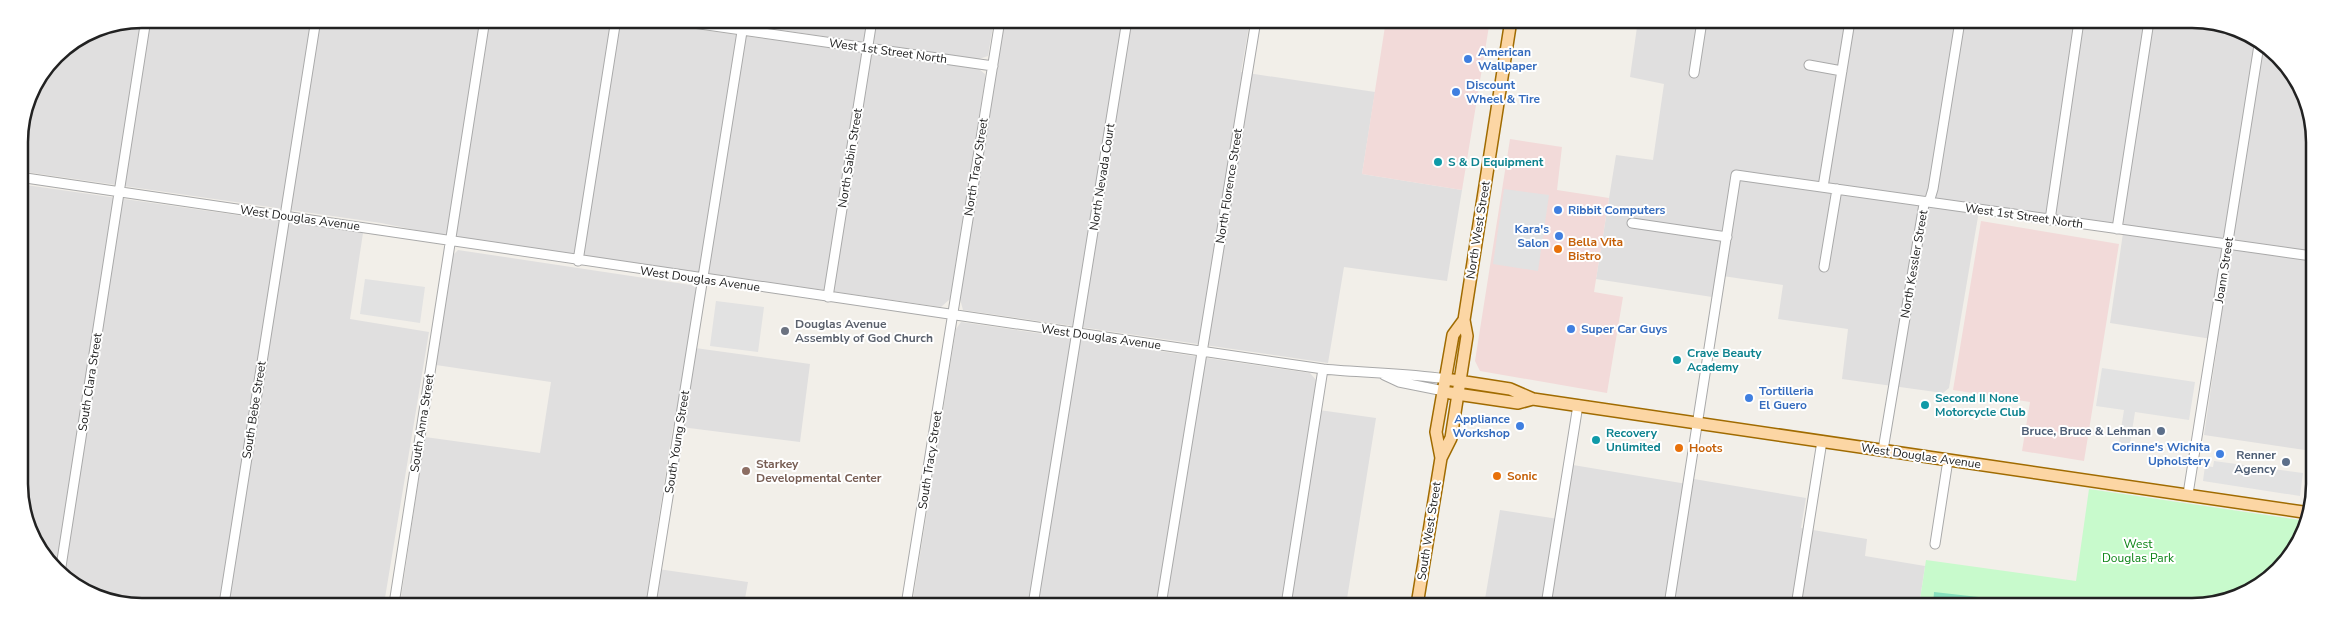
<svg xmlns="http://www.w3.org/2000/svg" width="2333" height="625" viewBox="0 0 2333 625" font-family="'Nunito Sans',sans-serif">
<rect width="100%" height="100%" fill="#f2efe9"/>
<path fill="#e0dfdf" d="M142 19H625L979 69 985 74V80L950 299 941 307 435 234 381 223 19 171V134L28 94 55 55 95 28Z
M705 19 994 20 988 56 979 59Z
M1004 20H1250L1241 72 1375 92 1362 174 1462 190 1447 281 1344 267 1328 363 963 310 960 299Z
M1638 20 2216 21 2278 55 2312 118V451L2204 435 2218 340 2110 323 2124 226 1980 205 1949 388 1943 393 1842 379 1848 329 1778 319 1783 285 1716 275 1712 297 1596 279 1616 155 1653 160 1664 84 1630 77Z
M19 184 363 233 350 319 429 332 384 604H117L55 570 21 508Z
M458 250 691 285 696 288 688 347 810 364 800 442 673 426 651 568 748 582 744 604H400L425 437 540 453 551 382 436 365 453 255Z
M961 322 1310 373 1316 380 1312 409 1376 418 1346 605H912L956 329Z
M1573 465 1693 485 1694 479 1806 498 1801 528 1867 539 1865 556 1925 566 1919 606 1484 605 1500 510 1565 520Z"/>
<path fill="#f2dad9" d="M1386 20H1490L1462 190 1362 174Z
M1510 139 1562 147 1557 190 1609 198 1594 292 1623 297 1607 393 1480 371 1475 361Z
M1981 221 2119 244 2084 461 2022 451 2030 402 1953 390Z"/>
<path fill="#c8facc" d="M2089 489 2307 521C2294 554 2272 584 2238 597 2226 602 2212 603 2199 606H1919L1926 560 2076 581Z"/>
<path fill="#88e0be" d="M1934 592 2040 604 2041 606H1933Z"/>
<path fill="#e2e2e2" d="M1504 189 1549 195 1538 271 1493 264Z
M365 279 425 287 420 323 360 314Z
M716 301 764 307 758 352 710 346Z
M2102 368 2195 382 2189 420 2135 412 2129 450 2118 448 2124 410 2096 406Z
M2214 461 2303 473 2300 496 2203 481 2205 466 2213 467Z"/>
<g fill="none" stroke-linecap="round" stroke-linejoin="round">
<defs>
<path id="minor" d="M665 19 993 66
M1809 65 1842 71
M1694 73 1702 21
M19 177 1323 369C1364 373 1405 373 1446 379
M1823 187 1850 21
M2050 220 2079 21
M1632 223 1727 237
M2117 229 2149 21
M578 261 616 19
M1824 267 1837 189
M828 297 872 20
M1384 375 1399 382 1444 391
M1883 450 1924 204 1930 199 1933 189 1960 21
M2188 494 2259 45
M2309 513 2312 498
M1935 544 1948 460
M60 573 146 19
M224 604 316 19
M394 604 485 19
M651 604 744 19
M906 605 1000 20
M1033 605 1127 20
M1161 605 1256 20
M1286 605 1323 369
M1546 605 1578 405
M1669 605 1736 175 2312 256
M1796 606 1822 441"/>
<path id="major" d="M1446 379 1510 389 1533 399 2310 513
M1450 393 1518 403 1533 399
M1441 458 1436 432 1453 335 1464 320
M1417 605 1441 458 1451 438 1460 381 1467 336 1464 320 1511 20"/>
</defs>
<use href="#minor" stroke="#a9a9a9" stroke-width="11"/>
<use href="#major" stroke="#a06b00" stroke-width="14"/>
<use href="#minor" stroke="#fff" stroke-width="9"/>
<use href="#major" stroke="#fcd6a4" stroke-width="11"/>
</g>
<g fill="#3f7fe0" stroke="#fff" stroke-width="2">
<circle cx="1468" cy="59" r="5"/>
<circle cx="1456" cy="92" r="5"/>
<circle cx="1558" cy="210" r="5"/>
<circle cx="1559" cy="236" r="5"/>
<circle cx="1571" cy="329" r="5"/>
<circle cx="1749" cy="398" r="5"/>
<circle cx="1520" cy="426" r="5"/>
<circle cx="2220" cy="454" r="5"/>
</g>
<g fill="#0f9aa8" stroke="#fff" stroke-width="2">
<circle cx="1438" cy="162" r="5"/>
<circle cx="1677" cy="360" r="5"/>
<circle cx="1925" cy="405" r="5"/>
<circle cx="1596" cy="440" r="5"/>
</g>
<g fill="#e8710a" stroke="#fff" stroke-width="2">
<circle cx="1558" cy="249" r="5"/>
<circle cx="1679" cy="448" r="5"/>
<circle cx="1497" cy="476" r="5"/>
</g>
<circle fill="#6b7280" stroke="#fff" stroke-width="2" cx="785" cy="331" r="5"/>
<g fill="#5c6f8a" stroke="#fff" stroke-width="2">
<circle cx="2161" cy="431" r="5"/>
<circle cx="2286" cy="462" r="5"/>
</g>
<circle fill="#8d6e63" stroke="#fff" stroke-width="2" cx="746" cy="471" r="5"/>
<g text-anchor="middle" stroke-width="4" stroke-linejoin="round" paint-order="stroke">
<g font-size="12" fill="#222" stroke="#fff">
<text transform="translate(888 51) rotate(8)" y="4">West 1st Street North</text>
<text transform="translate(850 158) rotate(-81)" y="4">North Sabin Street</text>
<text transform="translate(976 167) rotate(-81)" y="4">North Tracy Street</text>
<text transform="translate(1102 177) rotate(-81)" y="4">North Nevada Court</text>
<text transform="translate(1229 186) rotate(-81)" y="4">North Florence Street</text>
<text transform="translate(2024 216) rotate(8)" y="4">West 1st Street North</text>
<text transform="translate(300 218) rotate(8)" y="4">West Douglas Avenue</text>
<text transform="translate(1478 230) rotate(-81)" y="4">North West Street</text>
<text transform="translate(1914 264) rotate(-80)" y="4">North Kessler Street</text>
<text transform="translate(2224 270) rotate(-81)" y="4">Joann Street</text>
<text transform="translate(700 279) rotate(8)" y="4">West Douglas Avenue</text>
<text transform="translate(1101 337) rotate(8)" y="4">West Douglas Avenue</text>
<text transform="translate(90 382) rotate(-81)" y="4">South Clara Street</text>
<text transform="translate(254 410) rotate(-81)" y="4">South Bebe Street</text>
<text transform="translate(422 423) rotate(-81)" y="4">South Anna Street</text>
<text transform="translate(677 442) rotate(-81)" y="4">South Young Street</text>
<text transform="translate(1921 456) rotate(8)" y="4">West Douglas Avenue</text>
<text transform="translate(930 460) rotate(-81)" y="4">South Tracy Street</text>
<text transform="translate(1429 531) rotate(-81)" y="4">South West Street</text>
</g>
<g font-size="12" font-weight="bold" fill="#366cbe" stroke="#fff" text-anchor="start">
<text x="1478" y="56">American<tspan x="1478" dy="14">Wallpaper</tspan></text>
<text x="1466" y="89">Discount<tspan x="1466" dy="14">Wheel &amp; Tire</tspan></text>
<text x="1568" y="214">Ribbit Computers</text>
<text x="1549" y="233" text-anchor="end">Kara's<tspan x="1549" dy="14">Salon</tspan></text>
<text x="1581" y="333">Super Car Guys</text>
<text x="1759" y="395">Tortilleria<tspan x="1759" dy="14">El Guero</tspan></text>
<text x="1510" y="423" text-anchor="end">Appliance<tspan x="1510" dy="14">Workshop</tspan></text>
<text x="2210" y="451" text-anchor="end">Corinne's Wichita<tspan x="2210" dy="14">Upholstery</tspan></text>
</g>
<g font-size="12" font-weight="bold" fill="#0d838f" stroke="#fff" text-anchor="start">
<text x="1448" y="166">S &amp; D Equipment</text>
<text x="1687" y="357">Crave Beauty<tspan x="1687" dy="14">Academy</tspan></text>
<text x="1935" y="402">Second II None<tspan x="1935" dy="14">Motorcycle Club</tspan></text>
<text x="1606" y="437">Recovery<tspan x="1606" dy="14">Unlimited</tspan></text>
</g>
<g font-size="12" font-weight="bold" fill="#c56008" stroke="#fff" text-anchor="start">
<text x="1568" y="246">Bella Vita<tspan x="1568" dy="14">Bistro</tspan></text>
<text x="1689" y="452">Hoots</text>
<text x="1507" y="480">Sonic</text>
</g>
<g font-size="12" font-weight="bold" fill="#5b616d" stroke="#fff" text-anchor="start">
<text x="795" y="328">Douglas Avenue<tspan x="795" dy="14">Assembly of God Church</tspan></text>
</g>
<g font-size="12" font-weight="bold" fill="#4e5e75" stroke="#fff" text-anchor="end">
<text x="2151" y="435">Bruce, Bruce &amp; Lehman</text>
<text x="2276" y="459">Renner<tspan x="2276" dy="14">Agency</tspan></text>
</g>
<g font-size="12" font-weight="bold" fill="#785e54" stroke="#fff" text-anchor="start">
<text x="756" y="468">Starkey<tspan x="756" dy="14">Developmental Center</tspan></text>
</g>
<g font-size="12" fill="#0c8416" stroke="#fff">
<text x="2138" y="548">West<tspan x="2138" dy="14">Douglas Park</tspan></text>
</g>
</g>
<path d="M0 0H2333V625H0ZM142 28H2192A114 114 0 0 1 2306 142V484A114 114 0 0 1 2192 598H142A114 114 0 0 1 28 484V142A114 114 0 0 1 142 28Z" fill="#fff" fill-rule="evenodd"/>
<path fill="none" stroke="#222" stroke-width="2.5" d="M142 28H2192A114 114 0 0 1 2306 142V484A114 114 0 0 1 2192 598H142A114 114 0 0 1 28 484V142A114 114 0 0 1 142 28Z"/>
</svg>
